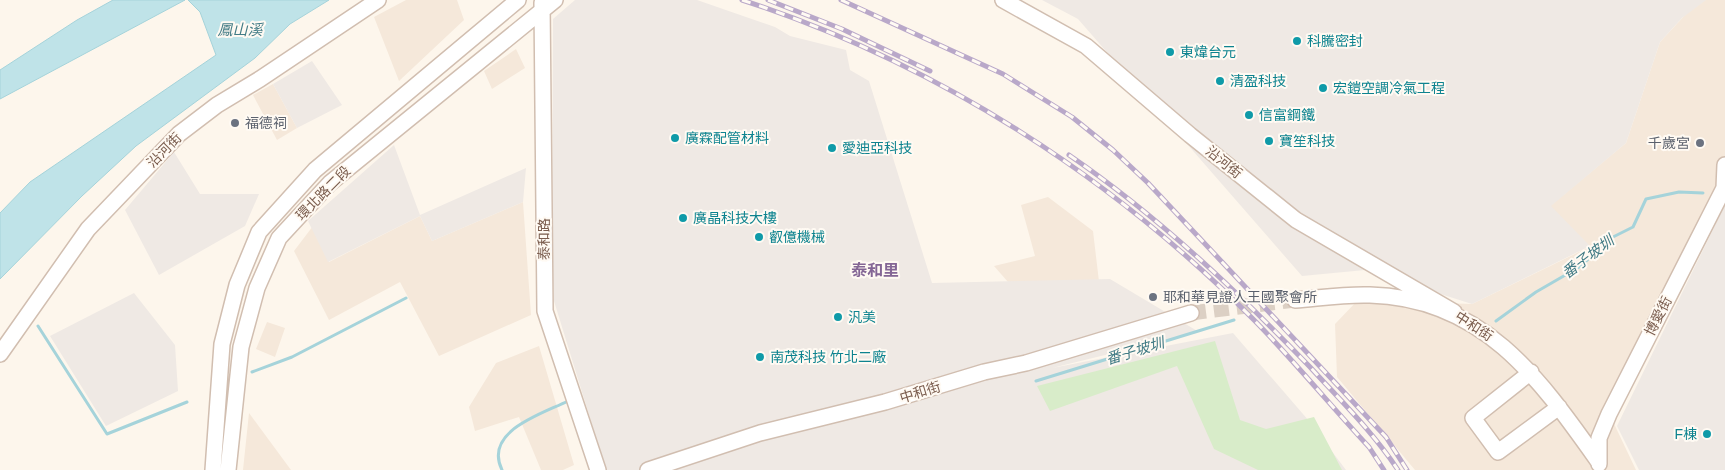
<svg xmlns="http://www.w3.org/2000/svg" width="1725" height="470" viewBox="0 0 1725 470" font-family="Helvetica,'Noto Sans TC',sans-serif">
<rect width="100%" height="100%" fill="#fdf6ec"/>
<path fill="#f5e8da" d="M406 0H457L464 20 399 81 374 17Z
M1699 0H1725V189L1607 409 1636 470H1415L1337 377 1335 324 1358 300 1472 304 1589 247 1550 206 1626 143 1660 42Z
M516 49 525 68 492 89 484 71Z
M273 84 297 128 277 140 253 95Z
M1048 197 1093 231 1100 290H1015L994 266 1035 256 1021 205Z
M523 202 531 315 439 356 400 282 329 320 294 251 313 226 329 262 420 216 432 241Z
M267 322 285 328 275 357 256 349Z
M539 346 574 465 563 470H541L519 417 475 431 469 407 496 363Z
M249 413 291 470H243Z"/>
<path fill="#efe9e4" d="M575 0H697L775 27 790 36 846 50 850 70 869 81 932 283 1110 279 1199 332 1052 368 1233 333 1309 421 1346 470H606L554 301 552 261 553 19Z
M1042 0H1706L1682 18 1660 42 1626 143 1551 206 1590 246 1472 304 1365 270 1302 276 1078 19Z
M312 61 342 105 297 128 273 84Z
M394 145 420 215 526 168 523 202 432 241 420 216 328 262 308 221Z
M174 152 200 194H259L245 226 159 275 125 210Z
M1725 205V470H1639L1617 426Z
M134 293 175 345 178 391 106 426 50 336Z"/>
<path fill="#d8ecc9" d="M1215 341 1240 420 1266 429 1314 417 1342 470H1258L1214 449 1177 366 1050 411 1037 386Z"/>
<path fill="#bfe3e8" stroke="#a5d3da" d="M113 0H185L0 99V70L77 20Z
M188 0H329L290 24 255 58 136 146 82 196 0 279V213L30 182 216 55 200 12Z"/>
<g fill="none" stroke-linecap="round" stroke-linejoin="round">
<path stroke="#a5d3da" stroke-width="3" d="M1496 321 1536 292 1581 266 1609 239 1633 227 1646 199 1679 192 1703 193
M38 326 107 434 187 402
M252 372 292 357 406 298
M1036 381 1234 320
M502 470C483 431 542 414 568 401"/>
<path stroke="#dcd0c4" stroke-width="15" stroke-dasharray="15 8" stroke-linecap="butt" d="M1191 313 1295 300"/>
<defs>
<path id="minor" d="M1003 0 1086 46 1190 135 1296 220 1454 312
M542 3 545 311 598 470
M1295 300C1320 298 1345 294 1370 295 1483 298 1539 378 1598 461
M0 354 88 229 179 134 217 105 260 79 378 0
M1531 372 1473 418 1498 452 1559 407
M1599 464V438L1609 414 1724 188 1725 165
M213 470 222 344 237 285 259 232 315 170 518 0
M228 470 241 347 257 288 279 238 330 183 555 0
M648 470 760 433 885 402 984 372 1026 363 1191 313"/>
</defs>
<use href="#minor" stroke="#d1beb0" stroke-width="18"/>
<use href="#minor" stroke="#fff" stroke-width="15"/>
<defs>
<path id="rail" d="M742 0C936 63 1113 177 1256 322 1295 362 1331 406 1369 447L1384 470
M768 0 842 29 930 71
M841 0 1003 74 1072 117 1113 150 1148 183 1386 437 1407 470
M1069 155C1158 216 1236 290 1310 367 1341 401 1373 432 1398 470"/>
</defs>
<use href="#rail" stroke="#b9a8c9" stroke-width="5"/>
<use href="#rail" stroke="#fffaf3" stroke-width="3" stroke-dasharray="9" stroke-linecap="butt"/>
</g>
<g fill="#0f9aa8" stroke="#fffaf3" stroke-width="2">
<circle cx="1297" cy="41" r="5"/>
<circle cx="1170" cy="52" r="5"/>
<circle cx="1220" cy="81" r="5"/>
<circle cx="1323" cy="88" r="5"/>
<circle cx="1249" cy="115" r="5"/>
<circle cx="675" cy="138" r="5"/>
<circle cx="1269" cy="141" r="5"/>
<circle cx="832" cy="148" r="5"/>
<circle cx="683" cy="218" r="5"/>
<circle cx="759" cy="237" r="5"/>
<circle cx="838" cy="317" r="5"/>
<circle cx="760" cy="357" r="5"/>
<circle cx="1707" cy="434" r="5"/>
</g>
<g fill="#6b7280" stroke="#fffaf3" stroke-width="2">
<circle cx="235" cy="123" r="5"/>
<circle cx="1700" cy="143" r="5"/>
<circle cx="1153" cy="297" r="5"/>
</g>
<g text-anchor="middle" stroke-width="4" stroke-linejoin="round" paint-order="stroke">
<g font-size="14" fill="#0d838f" stroke="#fffaf3" text-anchor="start">
<text x="1307" y="46">科騰密封</text>
<text x="1180" y="57">東煒台元</text>
<text x="1230" y="86">清盈科技</text>
<text x="1333" y="93">宏鎧空調冷氣工程</text>
<text x="1259" y="120">信富鋼鐵</text>
<text x="685" y="143">廣霖配管材料</text>
<text x="1279" y="146">寶笙科技</text>
<text x="842" y="153">愛迪亞科技</text>
<text x="693" y="223">廣晶科技大樓</text>
<text x="769" y="242">叡億機械</text>
<text x="848" y="322">汎美</text>
<text x="770" y="362">南茂科技 竹北二廠</text>
<text x="1697" y="439" text-anchor="end">F棟</text>
</g>
<g font-size="14" fill="#5b616d" stroke="#fffaf3" text-anchor="start">
<text x="245" y="128">福德祠</text>
<text x="1690" y="148" text-anchor="end">千歲宮</text>
<text x="1163" y="302">耶和華見證人王國聚會所</text>
</g>
<g font-size="14" fill="#7a5c4d" stroke="#fffaf3">
<text transform="translate(164 150) rotate(-45)" y="5">沿河街</text>
<text transform="translate(1224 162) rotate(39)" y="5">沿河街</text>
<text transform="translate(323 193) rotate(-45)" y="5">環北路二段</text>
<text transform="translate(544 239) rotate(-90)" y="5">泰和路</text>
<text transform="translate(1658 316) rotate(-63)" y="5">博愛街</text>
<text transform="translate(1474 326) rotate(33)" y="5">中和街</text>
<text transform="translate(920 392) rotate(-17)" y="5">中和街</text>
</g>
<g font-size="15" font-style="italic" fill="#437c86" stroke="#fffaf3">
<text x="240" y="35">鳳山溪</text>
<text transform="translate(1588 257) rotate(-37)" y="5">番子坡圳</text>
<text transform="translate(1135 351) rotate(-17)" y="5">番子坡圳</text>
</g>
<g font-size="16" font-weight="bold" fill="#846695" stroke="#fffaf3">
<text x="875" y="276">泰和里</text>
</g>
</g>
</svg>
